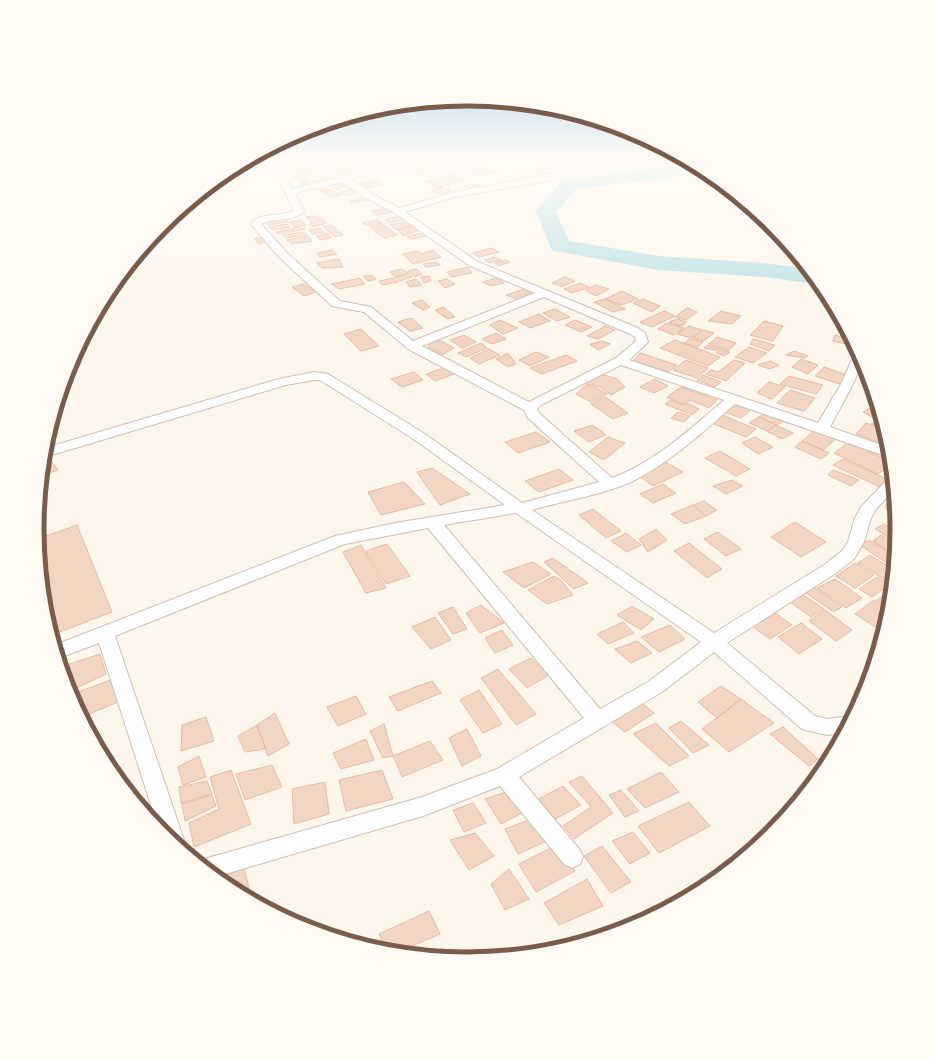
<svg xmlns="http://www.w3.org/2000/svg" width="935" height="1059" viewBox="0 0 935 1059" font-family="'DejaVu Sans',sans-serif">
<rect width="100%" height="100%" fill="#fdf6ec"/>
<path fill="#f5e8da" d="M510 165 530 173 519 177 499 168Z"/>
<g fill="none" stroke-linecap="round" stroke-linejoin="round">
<path fill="#bfe3e8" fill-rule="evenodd" d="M693 164 708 173 576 189 556 212 569 241 658 256 764 263 808 269 819 283 815 284 764 277 658 270 561 252 553 251 550 246 536 211 563 180 635 170Z"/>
</g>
<path fill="#f3d5c3" stroke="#e6bba3" d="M529 159H543L525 164 517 162Z
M493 160 505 165 497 167 486 162Z
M306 163 320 173 292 178 288 174 302 171 299 168 287 170 283 167Z
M345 165 350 168 338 170 334 168Z
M430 166 438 171 431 173 422 167Z
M532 166 549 173 542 175 525 167Z
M485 167 499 173 490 174 477 169Z
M418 168 428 174 419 176 409 170Z
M345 170 352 174 345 176 338 172Z
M475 170 485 174 477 176 469 171Z
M454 174 465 180 457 182 446 176Z
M328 175 336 181 326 183 320 177Z
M306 176 309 180 301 182 296 178Z
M442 177 455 183 445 185 434 179Z
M320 180 322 183 301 186V182Z
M376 180 383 184 366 188 359 184Z
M433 180 443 186 436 187 426 181Z
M344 182 350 186 336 189 331 185Z
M477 184 483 186 470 188 464 186Z
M442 187 451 191 438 194 431 190Z
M327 188 342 195 333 197 319 191Z
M355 188 360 192 344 195 341 192Z
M362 198 367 200 352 203 349 201Z
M388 208 393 210V212L376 215 371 211Z
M316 216 327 223 313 227 309 224 312 222 305 217Z
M398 216 404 219 390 223 385 220Z
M285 218 288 222 268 225 266 222Z
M300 220 306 225 294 227 289 222Z
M377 220 382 223 369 226 362 223Z
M408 221 416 224 396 230 390 225Z
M287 224 290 227 272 230 269 227Z
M383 224 387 227 375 230 371 227Z
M332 225 343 235 335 237 323 227Z
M414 226 420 230 403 236 398 230Z
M301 227 305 229 279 234 276 232Z
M320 228 324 232 312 234 309 230Z
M389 228 397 235 385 238 375 232Z
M304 232 307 235 286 238 283 235Z
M327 233 332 238 320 240 316 236Z
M422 233 428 236 411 239 407 237Z
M308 236 312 241 292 244 287 240Z
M264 237 268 241 259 244 254 239Z
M492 248 499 252 479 257 473 253Z
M332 250 337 254 320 257 317 253Z
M433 250 441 257 413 264 403 254 418 251 421 254Z
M494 257 501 260 489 263 485 260Z
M339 259 343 267 322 268 317 263Z
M506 260 510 262 499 266 495 263Z
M436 262 440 265 426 267 423 264Z
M468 267 472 273 452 277 447 272Z
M401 269 409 273 395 277 390 272Z
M416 269 422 274 415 277 408 271Z
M409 274 412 277 399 281 396 277Z
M371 275 376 279 368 281 363 276Z
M429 276 431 281 424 283 421 277Z
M565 277 575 281 562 287 552 283Z
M360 278 365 284 339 289 331 284Z
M394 278 398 282 382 285 379 281Z
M495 278 504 283 491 286 483 282Z
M416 279 422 285 410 287 406 282Z
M447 279 455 284 445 288 438 281Z
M580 283 589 287 572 293 564 289Z
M304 284 316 292 304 296 292 287Z
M596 285 609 289 596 296 585 290Z
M524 289 531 293 525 295 529 298 521 301 506 295Z
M622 291 638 299 621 305 605 299Z
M605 299 625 309 613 312 594 302Z
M643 299 660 306 652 312 633 303Z
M422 300 430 307 423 310 412 303Z
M443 307 455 317 447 319 435 310Z
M687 308 697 312 686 320 675 317Z
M555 309 570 317 557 321 543 313Z
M664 311 675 316 652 327 640 322Z
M721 311 741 316 732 324 708 321Z
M539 314 550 321 530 328 519 322Z
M411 318 423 328 410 331 398 322Z
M677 319 687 322 681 326 669 322Z
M500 320 518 328 503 334 490 325Z
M575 320 592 327 581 332 565 325Z
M764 321 783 326 773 341 750 335Z
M667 323 684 328 674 335 658 329Z
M605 326 615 330 598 339 587 336Z
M689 326 702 330 691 338 677 334Z
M361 329 379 346 361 351 344 334Z
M704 330 714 333 704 341 693 338Z
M496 333 506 339 492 344 482 339Z
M464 335 476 342 462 348 450 340Z
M835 335 848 339 847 344 833 341Z
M717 337 736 343 729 350 709 344Z
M437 339 454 348 442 355 428 347 432 341Z
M690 339 703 342 697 348 684 343Z
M753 339 775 345 769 351 750 344Z
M675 340 720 357 708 366 660 348Z
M602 341 610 344 598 350 590 344Z
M481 343 487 348 467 357 458 353Z
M707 345 730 352 724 356 717 353 718 351 704 348Z
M749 347 767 353 753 363 735 357Z
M489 349 500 355 479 364 470 358Z
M794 351 808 356 804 358 786 355Z
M536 352 549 357 530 366 519 360Z
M508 353 516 364 508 367 496 359Z
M640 353 677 365 668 372 633 361Z
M566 355 577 361 542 374 530 368Z
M801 359 818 365 808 374 792 367Z
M686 360 708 368 697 378 673 370Z
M734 360 745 363 726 381 706 374 711 370 718 372Z
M770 361 779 365 770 369 758 365Z
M447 367 457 373 435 381 426 374Z
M824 367 847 375 839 384 815 376Z
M414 372 423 380 402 387 391 379Z
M600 374 617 379 625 387 611 395 600 387 583 383Z
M703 375 721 382 715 387 697 380Z
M789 376 823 385 816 394 780 384Z
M869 377 872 386 861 382Z
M655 379 668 386 654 393 640 387Z
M769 382 785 387 772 399 757 393Z
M586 385 597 388 607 394 591 402 576 394Z
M681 387 717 400 709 408 690 400 683 404 667 397Z
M790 390 815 398 804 411 777 403Z
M605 397 628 413 613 419 591 404Z
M671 400 683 405 688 403 699 409 692 415 665 404Z
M733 401 753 408 741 418 721 411Z
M877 404 882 419 879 421 863 412Z
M678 412 690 416 684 422 671 418Z
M766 412 786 420 776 425 759 417Z
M721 414 734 420 756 429 746 437 712 423Z
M759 417 776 425 767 431 749 423Z
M882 420 885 428 871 424Z
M866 423 884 429 878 442 856 434Z
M593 425 606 435 589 442 574 431Z
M776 425 793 433 782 439 767 431Z
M817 429 838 437 823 450 802 441Z
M536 432 550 442 518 453 505 442Z
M608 437 625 443 604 460 589 452Z
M755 437 773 447 758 454 742 443Z
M802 441 829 453 821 459 795 447Z
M849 442 891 462 892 464 878 474 834 453Z
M720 451 750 469 736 476 705 458Z
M843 459 889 480 880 487 833 465Z
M51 461 58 470 42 475 43 464Z
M665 462 683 472 653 486 639 476Z
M432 468 470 494 440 505 417 472Z
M559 469 573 480 539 492 525 481Z
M833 470 859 480 851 486 828 475Z
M732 480 743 486 726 494 713 486Z
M404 482 425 504 381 515 368 492Z
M663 484 676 493 653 503 640 494Z
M704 501 717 510 706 516 693 505Z
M892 501 895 503 897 515 886 509V504Z
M693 505 706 516 685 524 671 514Z
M593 509 621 531 606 538 579 515Z
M795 522 826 542 801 557 771 537Z
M884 524 898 533 897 543 875 529Z
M77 525 112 612 52 635 45 613 38 539Z
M656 529 667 540 648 552 639 539Z
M718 532 741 549 726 556 704 539Z
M626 533 641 545 627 552 611 541Z
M881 535 897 545 895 555 873 541Z
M869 540 895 556 894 568 860 545Z
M689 543 722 569 707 578 674 551Z
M387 544 410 576 386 584 366 551Z
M361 545 386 588 366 593 343 552Z
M870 555 894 570 893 581 890 583 858 563Z
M553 558 588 583 574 589 544 562Z
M533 562 551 574 524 588 503 572Z
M855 563 874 575 855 588 836 576Z
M554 576 561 580 573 595 547 604 528 590Z
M877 577 889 585 872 597 859 589Z
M835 579 862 598 846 608 817 588Z
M812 586 842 607 834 612 803 591Z
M892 590 890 608 877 600Z
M799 592 824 609 811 617 786 599Z
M874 600 890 610 888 619 877 628 855 614Z
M481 605 504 623 480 633 466 613Z
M632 606 654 619 641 630 617 615Z
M453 607 467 629 453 634 438 613Z
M825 610 852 630 836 641 809 621Z
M775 613 792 625 770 639 753 627Z
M435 617 451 640 431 649 412 627Z
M623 622 634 633 608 644 597 634Z
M801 623 822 639 799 654 778 637Z
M670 625 685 639 659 652 641 637Z
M502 630 513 645 495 653 485 638Z
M637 641 652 653 631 663 615 649Z
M100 654 106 674 75 689 64 666Z
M531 658 549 675 527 688 509 669Z
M498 669 536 714 516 725 481 678Z
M116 678 123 700 82 717 70 695Z
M432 681 441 693 398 711 389 697Z
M721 686 741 699 717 718 698 702Z
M479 690 502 724 483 733 460 700Z
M356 696 366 714 338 726 327 707Z
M741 699 774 723 729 752 702 729Z
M642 703 654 713 625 732 612 722Z
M275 713 289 744 268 756 257 725Z
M206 717 214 741 181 751 182 725Z
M681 721 709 745 693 753 669 728Z
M656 723 689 756 669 766 633 734Z
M384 724 393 756 383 758 370 731Z
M257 725 266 749 245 752 238 736Z
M783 727 818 759 809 766 770 734Z
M467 729 481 756 462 766 449 738Z
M366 739 374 760 341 769 333 753Z
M430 741 443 760 402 777 393 756Z
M199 756 206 777 183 785 178 767Z
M272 765 282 787 245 800 236 774Z
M231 770 251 824 194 847 189 823 219 809 210 777Z
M382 770 393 799 346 811 339 780Z
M661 772 679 792 645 808 627 789Z
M582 776 613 813 574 839 563 826 591 807 569 782Z
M207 781 212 794 181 803 179 787Z
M325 782 329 814 294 824 292 789Z
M563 786 581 805 550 822 533 802Z
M512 790 526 811 501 824 485 799Z
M621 790 639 811 625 817 609 795Z
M212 795 216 806 185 821 182 804Z
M689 802 710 826 659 853 638 826Z
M473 803 486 823 464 832 453 810Z
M534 818 549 840 518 854 505 829Z
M633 832 650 853 630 864 612 841Z
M475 833 494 856 469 870 450 840Z
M557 845 575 871 536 892 519 864Z
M602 846 631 882 611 893 584 856Z
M244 868 252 900 228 887 218 879Z
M509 869 529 899 505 910 491 884Z
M587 879 603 906 559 925 544 903Z
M429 911 440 934 396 953 387 952 379 934Z"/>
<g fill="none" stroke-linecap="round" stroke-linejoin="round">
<defs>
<path id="minor" d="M307 159H348L344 161 309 163 282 169 292 189 337 178V174L345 176 413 159H426L425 161 351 179 372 194 399 208 455 192 555 173 570 165 563 159H572L579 165 631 159H655L651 161 574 170 561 177 542 182 455 197 405 212 478 262 638 328 645 333 648 342 629 360 818 423 841 384 854 355 858 352 863 361 853 384 830 427 890 448 891 458 735 404C703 432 673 460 635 480 608 494 562 501 532 510L714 633 824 565 842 551 848 542 855 518 861 507 888 479 893 478 894 490 876 509 871 518 864 542 854 559 836 573 727 643 815 716 827 719 849 716 853 717 845 733 827 735 802 729 714 652 662 692 519 777 580 850 583 857 580 864 572 868 564 864 500 786 423 816 215 877 197 861 422 797 497 769 584 718 428 528 345 544 115 636 185 843 182 850 158 827 99 643 59 658 55 645 335 536 395 523 505 505 415 440 320 380H314L286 385 45 457V448L279 379 314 372 328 374 425 434 522 503 599 482 528 418 524 410 408 349 364 312 332 306 279 257 251 224C261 211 281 218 294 210L273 169 276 165ZM342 182 366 198 395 213 470 266 535 293 413 341 371 307 340 301 287 253 261 224C274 217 293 223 304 211L295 193ZM544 297 630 334 635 337 636 341 616 358 529 402 422 346ZM621 365 724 400C689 430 655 462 612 478L539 413 537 409 541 405ZM516 513 701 642 648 682 600 709 444 525Z"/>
</defs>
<use href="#minor" stroke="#d1beb0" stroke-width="2"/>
<use href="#minor" fill="#fff" fill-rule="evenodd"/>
</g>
<linearGradient id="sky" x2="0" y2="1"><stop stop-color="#97c7e8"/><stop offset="0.52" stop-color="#fefbf6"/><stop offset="1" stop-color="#fefbf6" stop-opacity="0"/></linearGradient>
<rect width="935" height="307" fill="url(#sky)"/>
<path d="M0 0H935V1059H0ZM44 529a423 423 0 1 1 846 0a423 423 0 1 1-846 0Z" fill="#fffaf3" fill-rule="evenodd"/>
<path fill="none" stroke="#7a5c4d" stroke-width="5" d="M44 529a423 423 0 1 1 846 0a423 423 0 1 1-846 0Z"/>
</svg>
